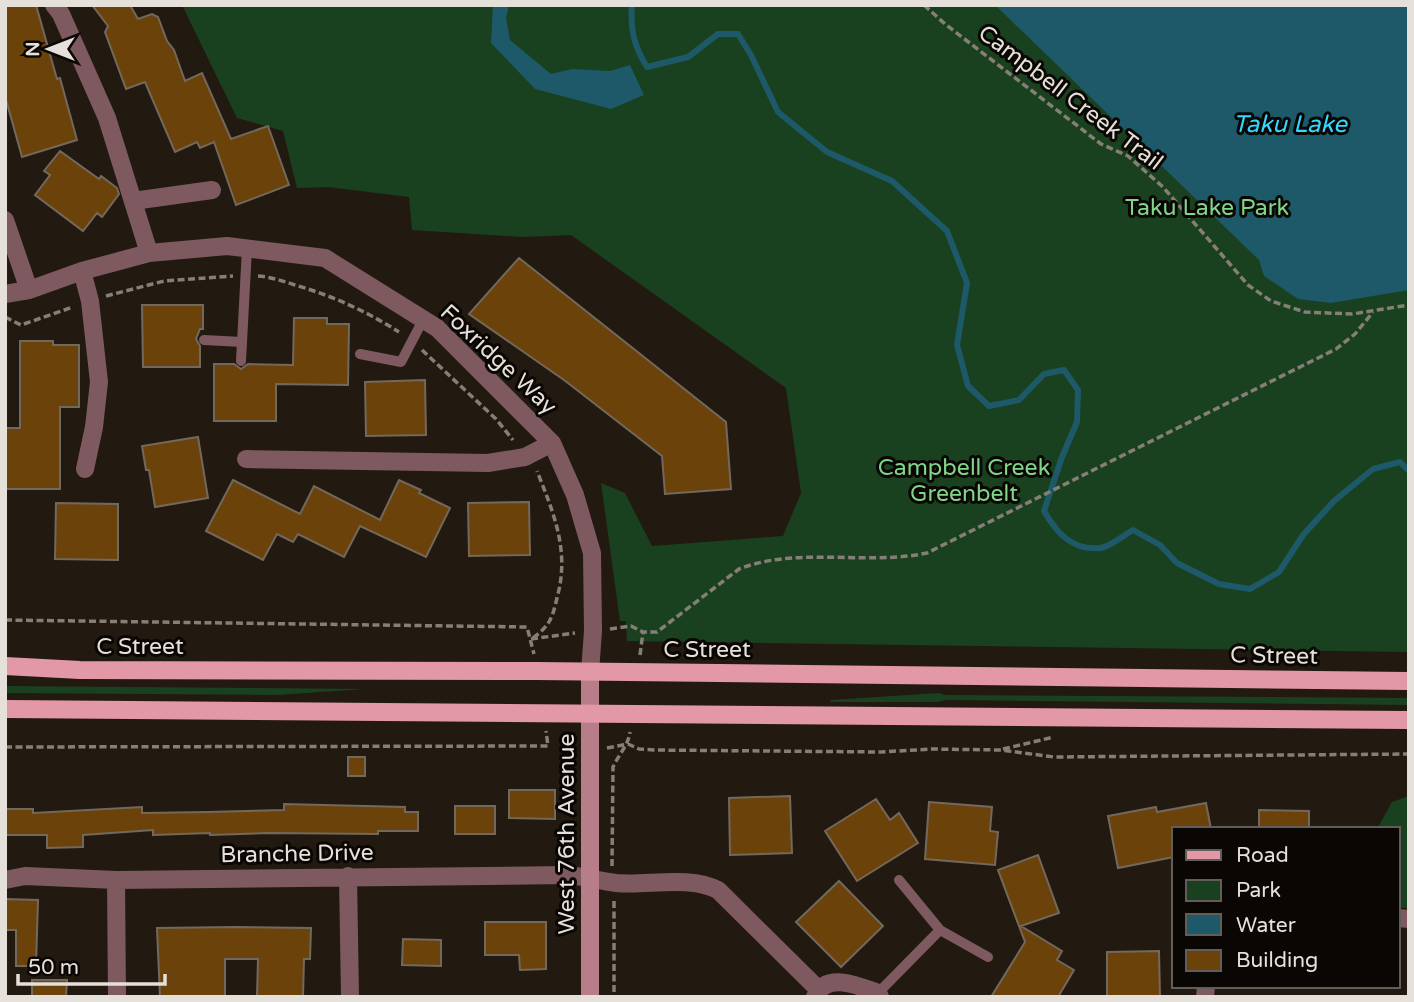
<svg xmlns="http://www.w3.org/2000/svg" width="1414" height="1002" viewBox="0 0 1414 1002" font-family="'Varela Round',sans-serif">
<rect width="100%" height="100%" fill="#221a10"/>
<path fill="#1a411f" d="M182 5H1409V652L627 641 626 621H620L601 483 625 493 652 546 783 536 801 493 786 388 571 235 524 237 412 230 409 197 328 187 297 188 283 131 237 118Z
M5 686 365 689 276 695 5 693Z
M939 693 945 695 1409 698V705L946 700 937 702H830L831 700Z
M1409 796V908H1398V829H1377L1392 802Z"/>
<path fill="#1d5968" d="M493 5H509L506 18 510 40 551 74 572 69 610 71 630 65 644 95 611 109 535 89 491 43Z
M995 5H1409V290L1331 303 1298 299 1264 276 1259 260Z"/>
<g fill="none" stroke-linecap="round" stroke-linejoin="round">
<path stroke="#1d5968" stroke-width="6" d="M632 5C630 30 634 46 647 67L688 57 718 34H738L751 55 778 112 827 152 892 181 947 231 967 283 957 345 968 386 989 406 1019 400 1044 374 1064 370 1078 390 1077 422 1062 457 1044 511C1056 532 1072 551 1100 548 1110 547 1124 535 1133 530L1160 545 1177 563 1219 584 1250 589 1279 572 1303 535 1334 501 1373 469 1400 462 1409 471"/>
</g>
<path fill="#6b430a" stroke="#73685d" stroke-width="2" d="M5 5H36L57 79 60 78 77 140 22 157 5 96Z
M92 5H130L138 19 152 14 158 17 167 41 174 50 185 81 202 73 231 139 268 126 289 185 236 205 214 142 200 148 197 142 175 152 145 82 126 89 105 32 108 26Z
M60 151 99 179 101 176 117 188 119 194 102 217 97 213 83 231 35 195 50 175 44 171Z
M519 258 726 422 731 489 665 494 662 456 564 380 469 314Z
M142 305H203V329H200L196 339 200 346V367H143Z
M294 318H327V324H349L348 385 276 384V421H214V364H234L241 369 248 364 293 365Z
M20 341H53V345H79V407H60V489H5V428H20Z
M425 380 426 435 366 436 365 382Z
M198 437 208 498 155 507 149 470H146L142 446Z
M233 480 300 514 314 486 380 520 399 480 421 490 419 493 450 508 426 557 360 526 344 557 298 534 293 542 277 534 263 560 206 531Z
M529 502 530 555 469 556 468 503Z
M56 503 118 504V560L55 559Z
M348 757H365V776H348Z
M509 790H555V819L509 818Z
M790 796 792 853 730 855 729 798Z
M876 799 890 820 899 813 918 843 857 881 825 831Z
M929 802 992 807 990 831 998 832 995 865 925 859Z
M1206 803 1211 829H1174V857L1118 868 1108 816 1156 807 1157 812Z
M284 804 405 807V812H418V831H378V834L269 833 210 835V833L153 835V830L83 835V847L47 848V835H5V809H33V813L142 807V813L208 812 284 810Z
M455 806H495V834H455Z
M1259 810 1309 811V829H1259Z
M1038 855 1059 913 1021 926 1062 951 1057 960 1074 970 1058 997H991L1025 942 998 870Z
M839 881 883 926 841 967 796 922Z
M5 899 38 900 36 966H16V930H5Z
M485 922H546V969L520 970 519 955H485Z
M236 927 311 928 310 959H304L303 997H257L258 959H225V997H160L157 928Z
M403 939 441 940V966L402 965Z
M1159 951 1160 997H1107V952Z
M32 980H67L66 997H32Z"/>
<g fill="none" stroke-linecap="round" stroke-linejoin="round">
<path stroke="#867f77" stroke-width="3.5" stroke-dasharray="7 3.5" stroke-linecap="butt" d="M924 5 945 24 1101 144 1128 156 1163 187 1248 285 1271 301 1305 312 1352 314 1409 305
M258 276C271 277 283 281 295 285 333 296 366 311 399 332
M106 296 164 281 233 276
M5 317 21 325 73 307
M422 350 496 419 513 440
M5 620 527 627 534 654
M610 629 631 626 643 632H657L739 569C798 546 865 566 927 553L1336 349 1355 334 1373 312
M533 638C550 625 552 619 557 598 570 551 554 514 537 471
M531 639 575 633
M640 655 643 632
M5 747 548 746 546 731
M607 748 628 744 639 749 654 750 881 752 932 749 1001 750 1054 757 1409 754
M1003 749 1054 737
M612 866 613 767C619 754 628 746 630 732
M614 901V997"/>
<path stroke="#7e5a60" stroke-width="10" d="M204 340 242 342
M360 354 401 362 423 320
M241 361 247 248
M899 880 940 930
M878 993 940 930 988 957"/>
<path stroke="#7e5a60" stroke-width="18" d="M54 5 61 14 107 118 149 253
M133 201 212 190
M5 220 29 290
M82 271 90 301 99 382 94 427 85 469
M5 294 29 290 82 271 149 253 227 246 325 258 437 328 552 443 575 495 592 553 593 631 590 672
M246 459 488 463 525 457 552 443
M348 876 350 997
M5 880 25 876 116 880 567 875C584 876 599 881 616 883 648 886 688 875 718 890L818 989
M116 880 117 997
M1398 918 1409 919
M815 997C826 971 859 986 878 993L880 997
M1205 997 1206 986"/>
<path stroke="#b77d88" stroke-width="18" d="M590 997V672"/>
<path stroke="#e398a7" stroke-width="18" d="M5 666 80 670 537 671 1409 681
M5 709 1409 720"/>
</g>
<g text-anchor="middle" stroke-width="6" stroke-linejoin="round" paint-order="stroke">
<g font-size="23" fill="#e6e0da" stroke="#090603">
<text transform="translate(1071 97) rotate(37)" y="8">Campbell Creek Trail</text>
<text transform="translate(499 359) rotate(43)" y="8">Foxridge Way</text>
<text x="140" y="654">C Street</text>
<text x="707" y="657">C Street</text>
<text transform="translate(1274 655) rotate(1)" y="8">C Street</text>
<text transform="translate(566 834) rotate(-90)" y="8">West 76th Avenue</text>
<text transform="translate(297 853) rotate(-1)" y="8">Branche Drive</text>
</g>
<g font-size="23" fill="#7fd688" stroke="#090603">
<text x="1207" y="215">Taku Lake Park</text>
<text x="964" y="475">Campbell Creek<tspan x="964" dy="26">Greenbelt</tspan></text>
</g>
<g font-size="24" font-style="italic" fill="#32d8ff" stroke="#090603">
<text x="1290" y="132">Taku Lake</text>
</g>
</g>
<rect width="1414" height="1002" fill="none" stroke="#e6e0da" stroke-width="14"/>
<rect x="1172" y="827" width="228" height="161" fill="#090603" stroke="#615d59" stroke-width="2"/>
<rect x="1186" y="850" width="35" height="10" fill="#e398a7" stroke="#615d59" stroke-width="2"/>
<text x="1236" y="862" font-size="21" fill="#e6e0da">Road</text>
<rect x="1186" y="880" width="35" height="21" fill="#1a411f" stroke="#615d59" stroke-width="2"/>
<text x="1236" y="897" font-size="21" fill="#e6e0da">Park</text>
<rect x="1186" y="914" width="35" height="21" fill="#1d5968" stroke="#615d59" stroke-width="2"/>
<text x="1236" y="932" font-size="21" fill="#e6e0da">Water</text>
<rect x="1186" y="950" width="35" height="21" fill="#6b430a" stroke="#615d59" stroke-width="2"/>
<text x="1236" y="967" font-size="21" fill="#e6e0da">Building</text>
<g transform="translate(49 49) rotate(270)" stroke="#090603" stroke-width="5" paint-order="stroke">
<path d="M0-5L12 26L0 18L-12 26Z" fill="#e6e0da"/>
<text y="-10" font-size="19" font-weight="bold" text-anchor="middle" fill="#e6e0da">N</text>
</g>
<path d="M18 974v10h147v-10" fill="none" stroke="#e6e0da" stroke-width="3.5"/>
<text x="28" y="974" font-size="21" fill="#e6e0da" stroke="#090603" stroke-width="5" paint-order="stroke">50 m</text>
</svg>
